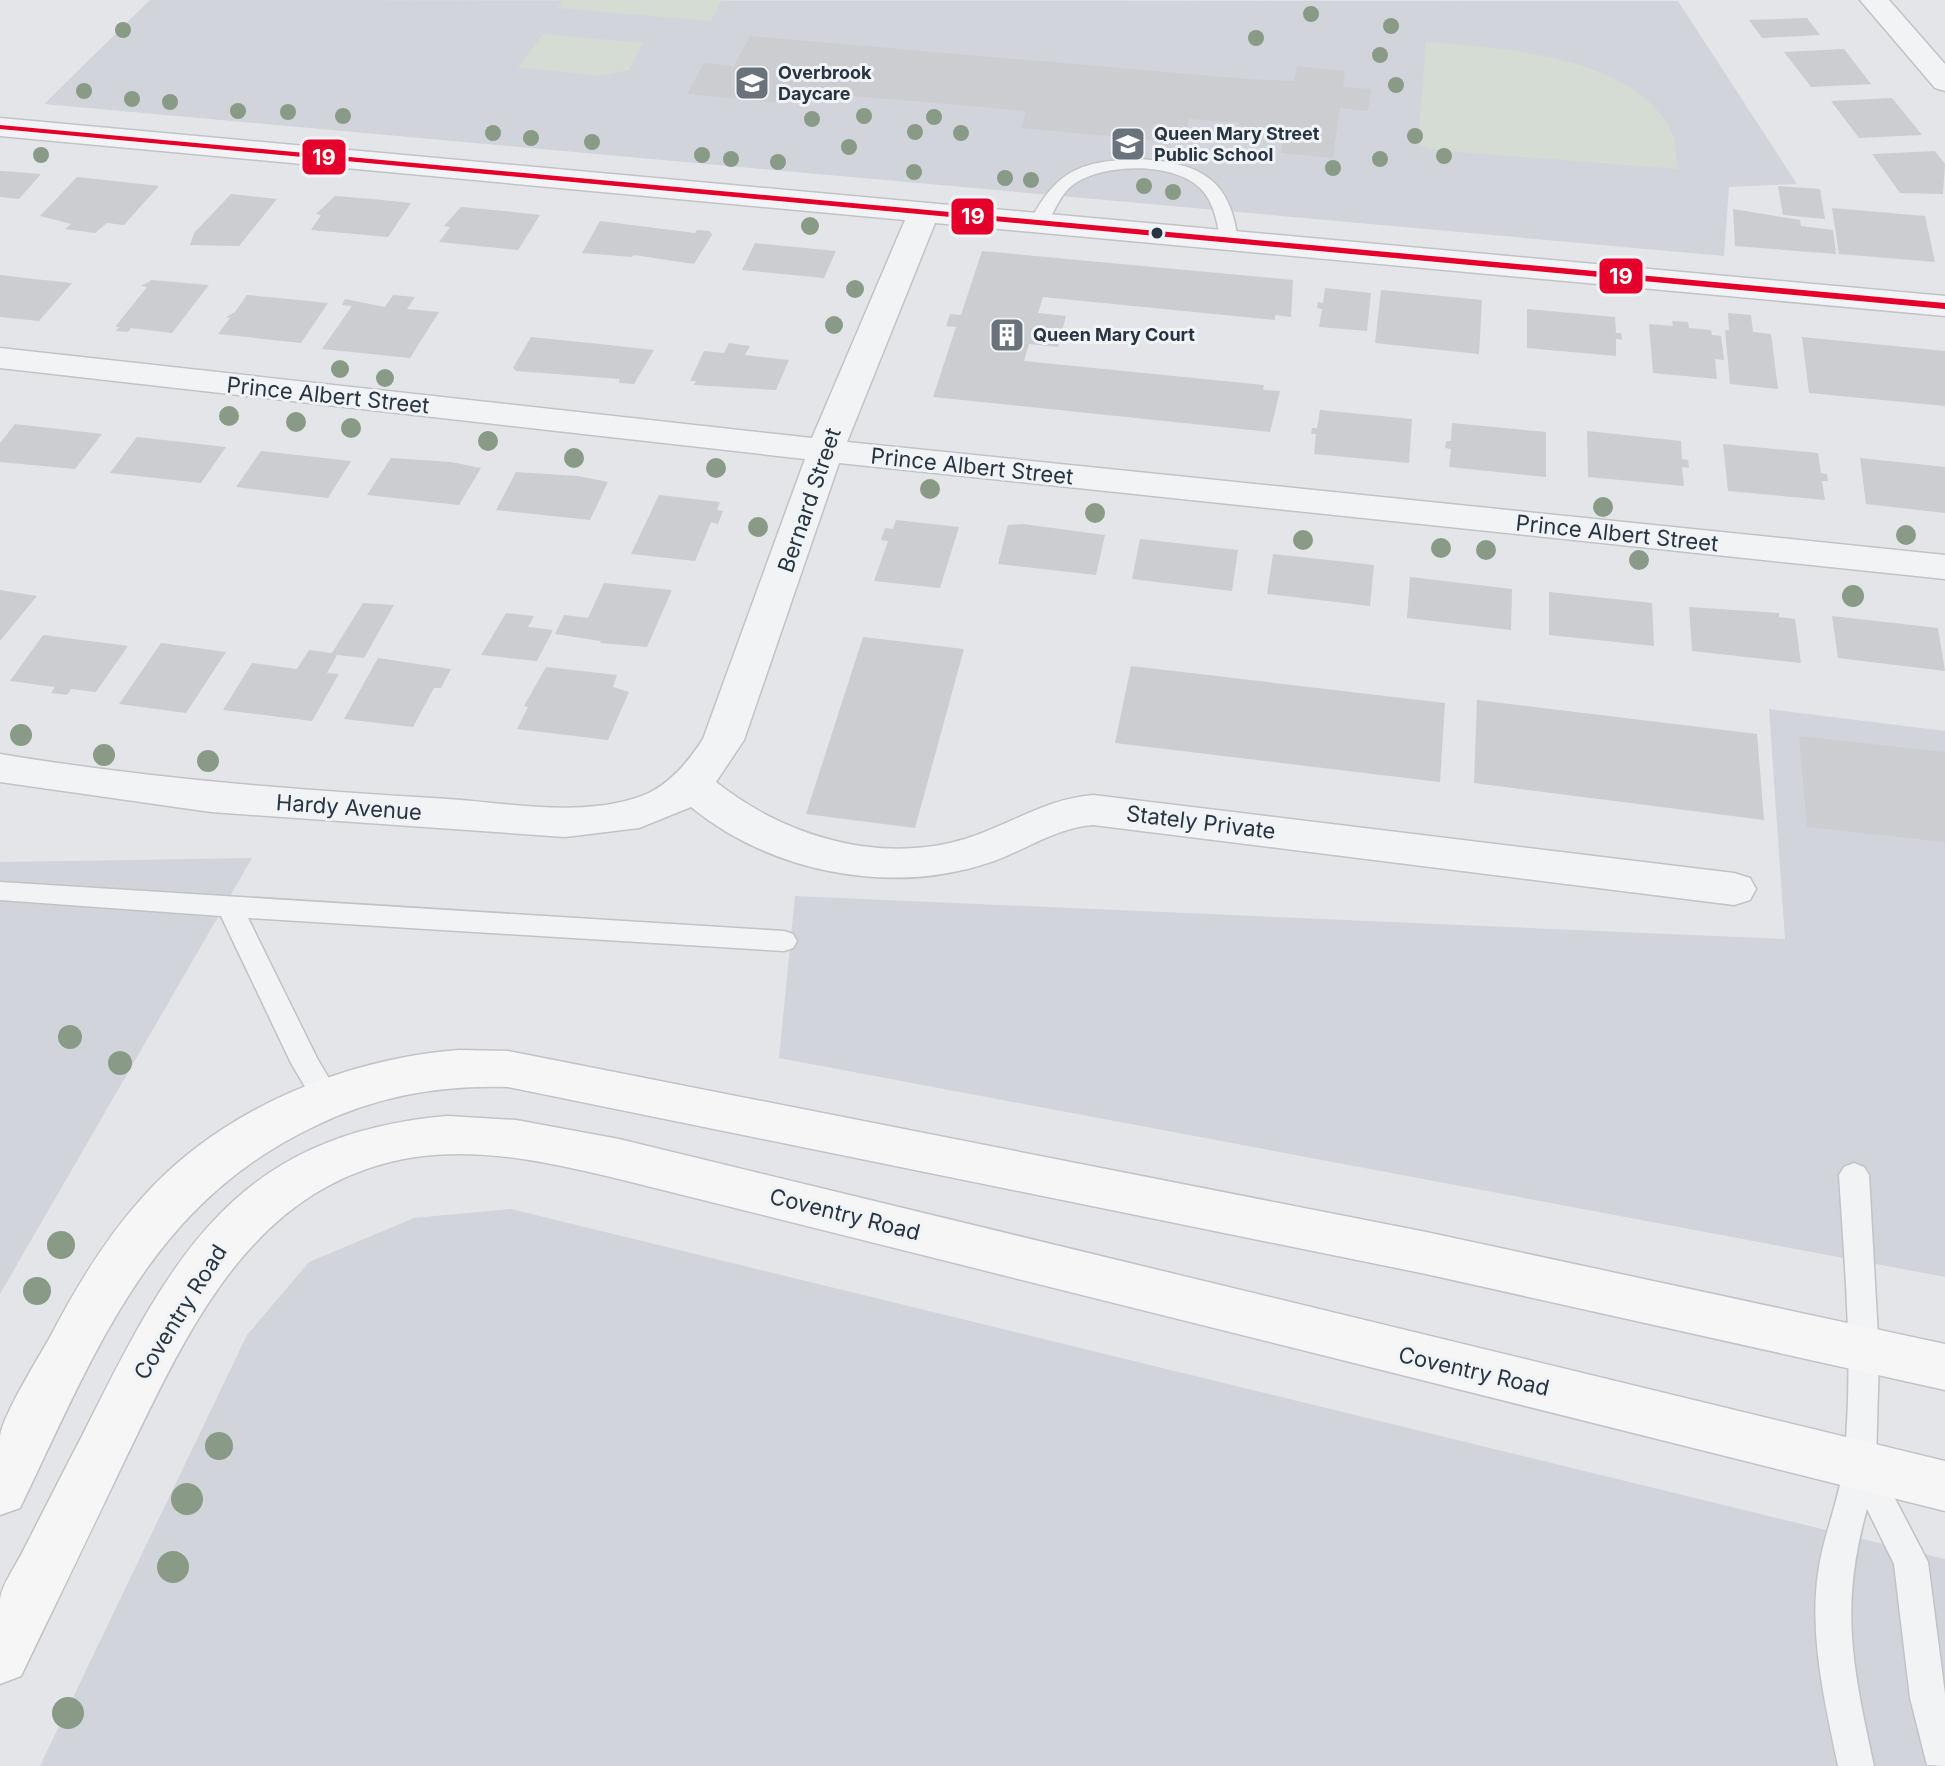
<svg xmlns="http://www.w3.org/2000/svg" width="1945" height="1766" viewBox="0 0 1945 1766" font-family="Inter,sans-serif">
<rect width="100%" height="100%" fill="#e3e5e8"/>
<path fill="#d1d5db" d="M150 0 1678 1 1797 184 1729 187 1724 256 44 104Z
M1769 709 1945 731V1277L779 1058 795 896 1785 939Z
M252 858 0 1294V862Z
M511 1209 1945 1559V1766H40L247 1335 309 1262 414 1218Z"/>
<path fill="#d4dcd3" d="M563 0H722L711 21 558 8Z
M543 34 643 43 629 70 600 76 518 67Z
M1426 42C1500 48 1635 55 1672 132 1676 142 1676 158 1678 169L1433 150 1418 144Z"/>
<path fill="#cbcdd0" d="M1807 18 1820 35 1762 38 1749 20Z
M750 36 1248 79 1294 81 1297 66 1345 71 1343 87 1371 89 1368 111 1340 108 1333 158 1281 153 1285 130 1238 126 1239 123 1189 119 1184 143 1021 128 1026 111 784 90 778 103 687 94 704 63 734 66Z
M1844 49 1871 84 1811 87 1784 52Z
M1892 98 1922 135 1859 138 1831 101Z
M1935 151 1945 164 1943 194 1900 193 1872 154Z
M0 171H3L41 174 19 199 0 197Z
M77 177 159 186 124 225 107 223 95 233 65 229 71 224 40 216Z
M1778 186 1820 189 1825 219 1783 215Z
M231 194 277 199 239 246 190 245 194 233Z
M335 196 373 199 411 203 388 237 311 230 321 215 316 214Z
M461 207 504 211 540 215 518 250 439 242 450 227 444 226Z
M1832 208 1925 216 1935 262 1839 254Z
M1733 209 1800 220 1801 226 1833 230 1836 254 1735 246Z
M600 221 695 233 697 230 710 231 712 235 694 264 634 255 632 257 582 253Z
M755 243 795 247 836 251 824 278 742 270Z
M982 251 1293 280 1291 317 1275 315V320L1043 297 1038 313 1066 316 1058 347 1029 344 1024 361 1264 385 1263 390 1280 391 1270 432 933 397 956 327 946 326 950 314 961 315Z
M0 275 34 279 72 283 39 321 0 317Z
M152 280 209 285 172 333 131 328 128 332 116 331 119 327H115L147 287 141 286Z
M1325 288 1371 293 1367 331 1319 327 1322 309 1317 308 1318 302 1323 303Z
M1381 290 1482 300 1479 354 1375 343Z
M247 295 289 299 328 303 301 343 218 334 230 318 226 317 235 312Z
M393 295 415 297 407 309 439 312 410 358 322 349 352 306 342 305 345 299 385 307Z
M1527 309 1615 317 1616 333H1621L1622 340 1616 339V356L1527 348Z
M1728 313 1751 315 1753 332 1771 334 1778 389 1730 384 1725 330H1729Z
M1672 321 1688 322 1689 328 1711 330 1712 335 1721 336 1724 360 1715 359 1717 379 1653 373 1649 324 1673 326Z
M531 337 609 345 654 350 634 384 619 383 620 379 516 371 513 368Z
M1802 337 1945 351V406L1809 393Z
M729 343 750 346 745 355 789 360 776 390 694 385 696 381H690L704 351 724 353Z
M1320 410 1412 419 1409 463 1314 454 1316 434H1311L1312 428H1317Z
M1452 423 1546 432V477L1449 467 1451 449 1445 448 1446 441H1451Z
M15 424 102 434 75 469 0 462V443Z
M1587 431 1681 441 1682 459 1688 460 1689 468 1682 467 1684 486 1588 477Z
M137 437 226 447 201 483 110 473Z
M1723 444 1818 453 1821 473 1827 474 1828 481H1822L1825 500 1728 491Z
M261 451 351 461 328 498 236 487Z
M391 458 451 462 481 468 459 505 367 495Z
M1860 458 1945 467V513L1866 504Z
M516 472 578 476 608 482 590 520 496 510Z
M659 495 720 502 717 510 723 511 718 524 711 522 695 561 631 554Z
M896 520 959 527 940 588 874 581 888 541 881 540 885 528 893 529Z
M1023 524 1105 535 1096 575 998 564 1008 525Z
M1140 539 1238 550 1232 591 1132 579Z
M1273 554 1374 565 1370 606 1267 594Z
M1410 577 1512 589 1511 630 1407 618Z
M604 583 672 590 647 647 600 643 601 641 555 634 564 615 588 618Z
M0 590 37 596 0 641Z
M1549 592 1652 603 1654 646 1549 635Z
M363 603 394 605 364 658 337 655 327 673 339 674 312 721 223 710 252 663 297 669 309 650 332 653Z
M1689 607 1779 613V617L1795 619 1801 663 1692 651Z
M506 613 534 616 528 627 553 630 537 661 481 655Z
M1832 616 1938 628 1945 671 1838 658Z
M43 635 128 646 96 692 71 689 67 695 51 693 55 687 10 681Z
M863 637 964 649 915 828 806 814Z
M161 643 226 652 186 713 119 704Z
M378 658 451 669 441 688H434L413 727 344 719Z
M1131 666 1445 703 1440 782 1115 743Z
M546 667 617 675 613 687 629 692 608 740 517 729 528 707 524 706Z
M1477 700 1757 734 1764 820 1474 783Z
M1799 736 1945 752V842L1807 827Z"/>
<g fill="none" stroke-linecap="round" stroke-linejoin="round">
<defs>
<path id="lane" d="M1140 159C1199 163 1231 178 1238 241L1236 245H1222L1220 241C1218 224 1214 202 1201 189 1175 162 1108 163 1077 182 1060 192 1055 212 1045 227L1038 229 1029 223C1057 169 1081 161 1140 159Z
M0 882 784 931 793 934 797 941 793 948 784 951 248 918 317 1058 341 1099 337 1107 327 1110 317 1107 291 1063 221 916 0 900Z
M1854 1163 1864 1167 1869 1175 1879 1354 1876 1462 1928 1562 1945 1694V1766L1927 1765 1910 1698 1894 1564 1867 1509C1839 1608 1853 1668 1874 1766H1838C1825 1703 1809 1637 1818 1573 1823 1535 1840 1499 1844 1461 1854 1366 1845 1270 1839 1175L1844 1167Z"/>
<path id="street" d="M1860 0H1889L1945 64V91L1935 88Z
M0 118 1945 296V316L935 223 847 442 1945 555V579L839 463 744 740 716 782C784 836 879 865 965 839 1010 825 1045 799 1093 795L1734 873 1750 878 1756 889 1750 900 1734 905 1093 825C1055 828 1026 850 991 862 891 896 772 873 691 807L639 828 565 837 211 812 0 782V754C149 779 298 790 448 799 508 803 577 817 636 798 666 789 687 764 703 739L805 459 0 368V348L812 438 905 220 0 136Z"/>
<path id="secondary" d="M459 1050 508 1051 1426 1232 1945 1344V1390L1426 1274 508 1087C439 1085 376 1096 313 1127 148 1206 95 1353 20 1508L0 1515C0 1490 0 1461 0 1436 3 1415 37 1360 49 1339 75 1289 104 1240 142 1198 220 1110 343 1059 459 1050Z
M447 1116 516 1120 619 1139 1945 1461V1511L619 1179C553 1163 483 1147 415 1157 249 1183 186 1335 121 1468 88 1538 54 1607 21 1676L0 1684C0 1656 0 1626 0 1599 2 1585 14 1568 21 1555 41 1516 61 1476 82 1436 169 1262 231 1135 447 1116Z"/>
</defs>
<use href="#lane" stroke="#c1c3c6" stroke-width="3"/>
<use href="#street" stroke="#c1c3c6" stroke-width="3"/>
<use href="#secondary" stroke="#c1c3c6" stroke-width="3"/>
<use href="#lane" fill="#f2f3f5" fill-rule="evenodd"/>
<use href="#street" fill="#f2f3f5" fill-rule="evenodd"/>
<use href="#secondary" fill="#f6f6f7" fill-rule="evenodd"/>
<defs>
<path id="bus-1" d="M0 125 1945 303V309L0 129Z"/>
</defs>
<use href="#bus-1" stroke="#f0f4f7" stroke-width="6"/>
<use href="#bus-1" fill="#e4002b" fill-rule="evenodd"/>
</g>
<g fill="#899b86">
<circle cx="1311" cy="14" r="8"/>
<circle cx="1391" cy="26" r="8"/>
<circle cx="123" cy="30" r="8"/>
<circle cx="1256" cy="38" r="8"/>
<circle cx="1380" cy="55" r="8"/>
<circle cx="1396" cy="85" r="8"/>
<circle cx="84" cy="91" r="8"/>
<circle cx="132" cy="99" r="8"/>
<circle cx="170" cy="102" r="8"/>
<circle cx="238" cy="111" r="8"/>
<circle cx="288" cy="112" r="8"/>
<circle cx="343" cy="116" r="8"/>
<circle cx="864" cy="116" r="8"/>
<circle cx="934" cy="117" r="8"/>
<circle cx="812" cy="119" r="8"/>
<circle cx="915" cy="132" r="8"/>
<circle cx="493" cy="133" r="8"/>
<circle cx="961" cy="133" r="8"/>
<circle cx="1415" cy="136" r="8"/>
<circle cx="531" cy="138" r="8"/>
<circle cx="592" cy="142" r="8"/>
<circle cx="849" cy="147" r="8"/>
<circle cx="41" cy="155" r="8"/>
<circle cx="702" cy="155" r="8"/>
<circle cx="1444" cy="156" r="8"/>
<circle cx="731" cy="159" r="8"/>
<circle cx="1380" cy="159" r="8"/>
<circle cx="778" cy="162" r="8"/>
<circle cx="1333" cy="168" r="8"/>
<circle cx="914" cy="172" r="8"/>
<circle cx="1005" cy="178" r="8"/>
<circle cx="1031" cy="180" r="8"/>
<circle cx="1144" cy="186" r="8"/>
<circle cx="1173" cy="192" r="8"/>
<circle cx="810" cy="226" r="9"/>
<circle cx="855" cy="289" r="9"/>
<circle cx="834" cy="325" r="9"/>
<circle cx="340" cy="369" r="9"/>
<circle cx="385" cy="378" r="9"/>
<circle cx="229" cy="416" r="10"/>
<circle cx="296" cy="422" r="10"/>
<circle cx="351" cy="428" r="10"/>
<circle cx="488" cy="441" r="10"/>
<circle cx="574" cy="458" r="10"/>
<circle cx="716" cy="468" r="10"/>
<circle cx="930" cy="489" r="10"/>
<circle cx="1603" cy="507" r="10"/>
<circle cx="1095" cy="513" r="10"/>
<circle cx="758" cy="527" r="10"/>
<circle cx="1906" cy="535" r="10"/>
<circle cx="1303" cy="540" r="10"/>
<circle cx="1441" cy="548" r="10"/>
<circle cx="1486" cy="550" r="10"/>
<circle cx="1639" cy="560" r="10"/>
<circle cx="1853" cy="596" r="11"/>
<circle cx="21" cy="735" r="11"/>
<circle cx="104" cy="755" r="11"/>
<circle cx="208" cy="761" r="11"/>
<circle cx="70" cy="1037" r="12"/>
<circle cx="120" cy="1063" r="12"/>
<circle cx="61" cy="1245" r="14"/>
<circle cx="37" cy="1291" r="14"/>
<circle cx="219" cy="1446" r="14"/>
<circle cx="187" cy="1499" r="16"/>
<circle cx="173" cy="1567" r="16"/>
<circle cx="68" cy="1713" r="16"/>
</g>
<defs>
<symbol id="school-square" viewBox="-11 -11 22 22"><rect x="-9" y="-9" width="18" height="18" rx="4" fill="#6a727c" stroke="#f0f4f7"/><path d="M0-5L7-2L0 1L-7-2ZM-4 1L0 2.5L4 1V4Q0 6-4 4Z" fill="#fff"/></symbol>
<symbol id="building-square" viewBox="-11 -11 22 22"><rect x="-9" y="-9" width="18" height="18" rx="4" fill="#6a727c" stroke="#f0f4f7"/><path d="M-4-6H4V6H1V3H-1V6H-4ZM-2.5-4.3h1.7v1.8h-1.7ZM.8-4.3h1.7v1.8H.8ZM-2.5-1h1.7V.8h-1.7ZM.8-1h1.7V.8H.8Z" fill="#fff"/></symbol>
</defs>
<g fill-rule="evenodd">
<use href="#school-square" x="732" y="63" width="40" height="40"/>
<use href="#school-square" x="1108" y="124" width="40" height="40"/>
<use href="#building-square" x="987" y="315" width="40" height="40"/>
</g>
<circle fill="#293442" stroke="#f0f4f7" stroke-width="3" cx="1157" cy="233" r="7"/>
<g text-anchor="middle" stroke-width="6" stroke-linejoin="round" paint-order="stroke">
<g font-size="18" font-weight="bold" fill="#293442" stroke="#f0f4f7" text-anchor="start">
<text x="778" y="79">Overbrook<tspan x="778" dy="21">Daycare</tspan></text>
<text x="1154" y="140">Queen Mary Street<tspan x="1154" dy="21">Public School</tspan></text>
<text x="1033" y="341">Queen Mary Court</text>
</g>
<g font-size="22" fill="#293442" stroke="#f0f4f7">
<text transform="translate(328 395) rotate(6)" y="8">Prince Albert Street</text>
<text transform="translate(972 466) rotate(6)" y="8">Prince Albert Street</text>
<text transform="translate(809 500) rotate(-71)" y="8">Bernard Street</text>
<text transform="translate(1617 533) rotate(6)" y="8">Prince Albert Street</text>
<text transform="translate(349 807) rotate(4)" y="8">Hardy Avenue</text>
<text transform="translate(1201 822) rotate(7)" y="8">Stately Private</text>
<text transform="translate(845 1214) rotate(14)" y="8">Coventry Road</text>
<text transform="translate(180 1312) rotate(-58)" y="8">Coventry Road</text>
<text transform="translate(1474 1371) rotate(13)" y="8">Coventry Road</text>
</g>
</g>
<g stroke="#f0f4f7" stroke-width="3">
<rect x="301" y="138" width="46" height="38" rx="8" fill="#e4002b"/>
<rect x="950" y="197" width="45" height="39" rx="8" fill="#e4002b"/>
<rect x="1598" y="257" width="46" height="38" rx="8" fill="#e4002b"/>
</g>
<g font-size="22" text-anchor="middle" font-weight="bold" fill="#fff">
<text x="324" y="165">19</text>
<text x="973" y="224">19</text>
<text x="1621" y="284">19</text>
</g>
</svg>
